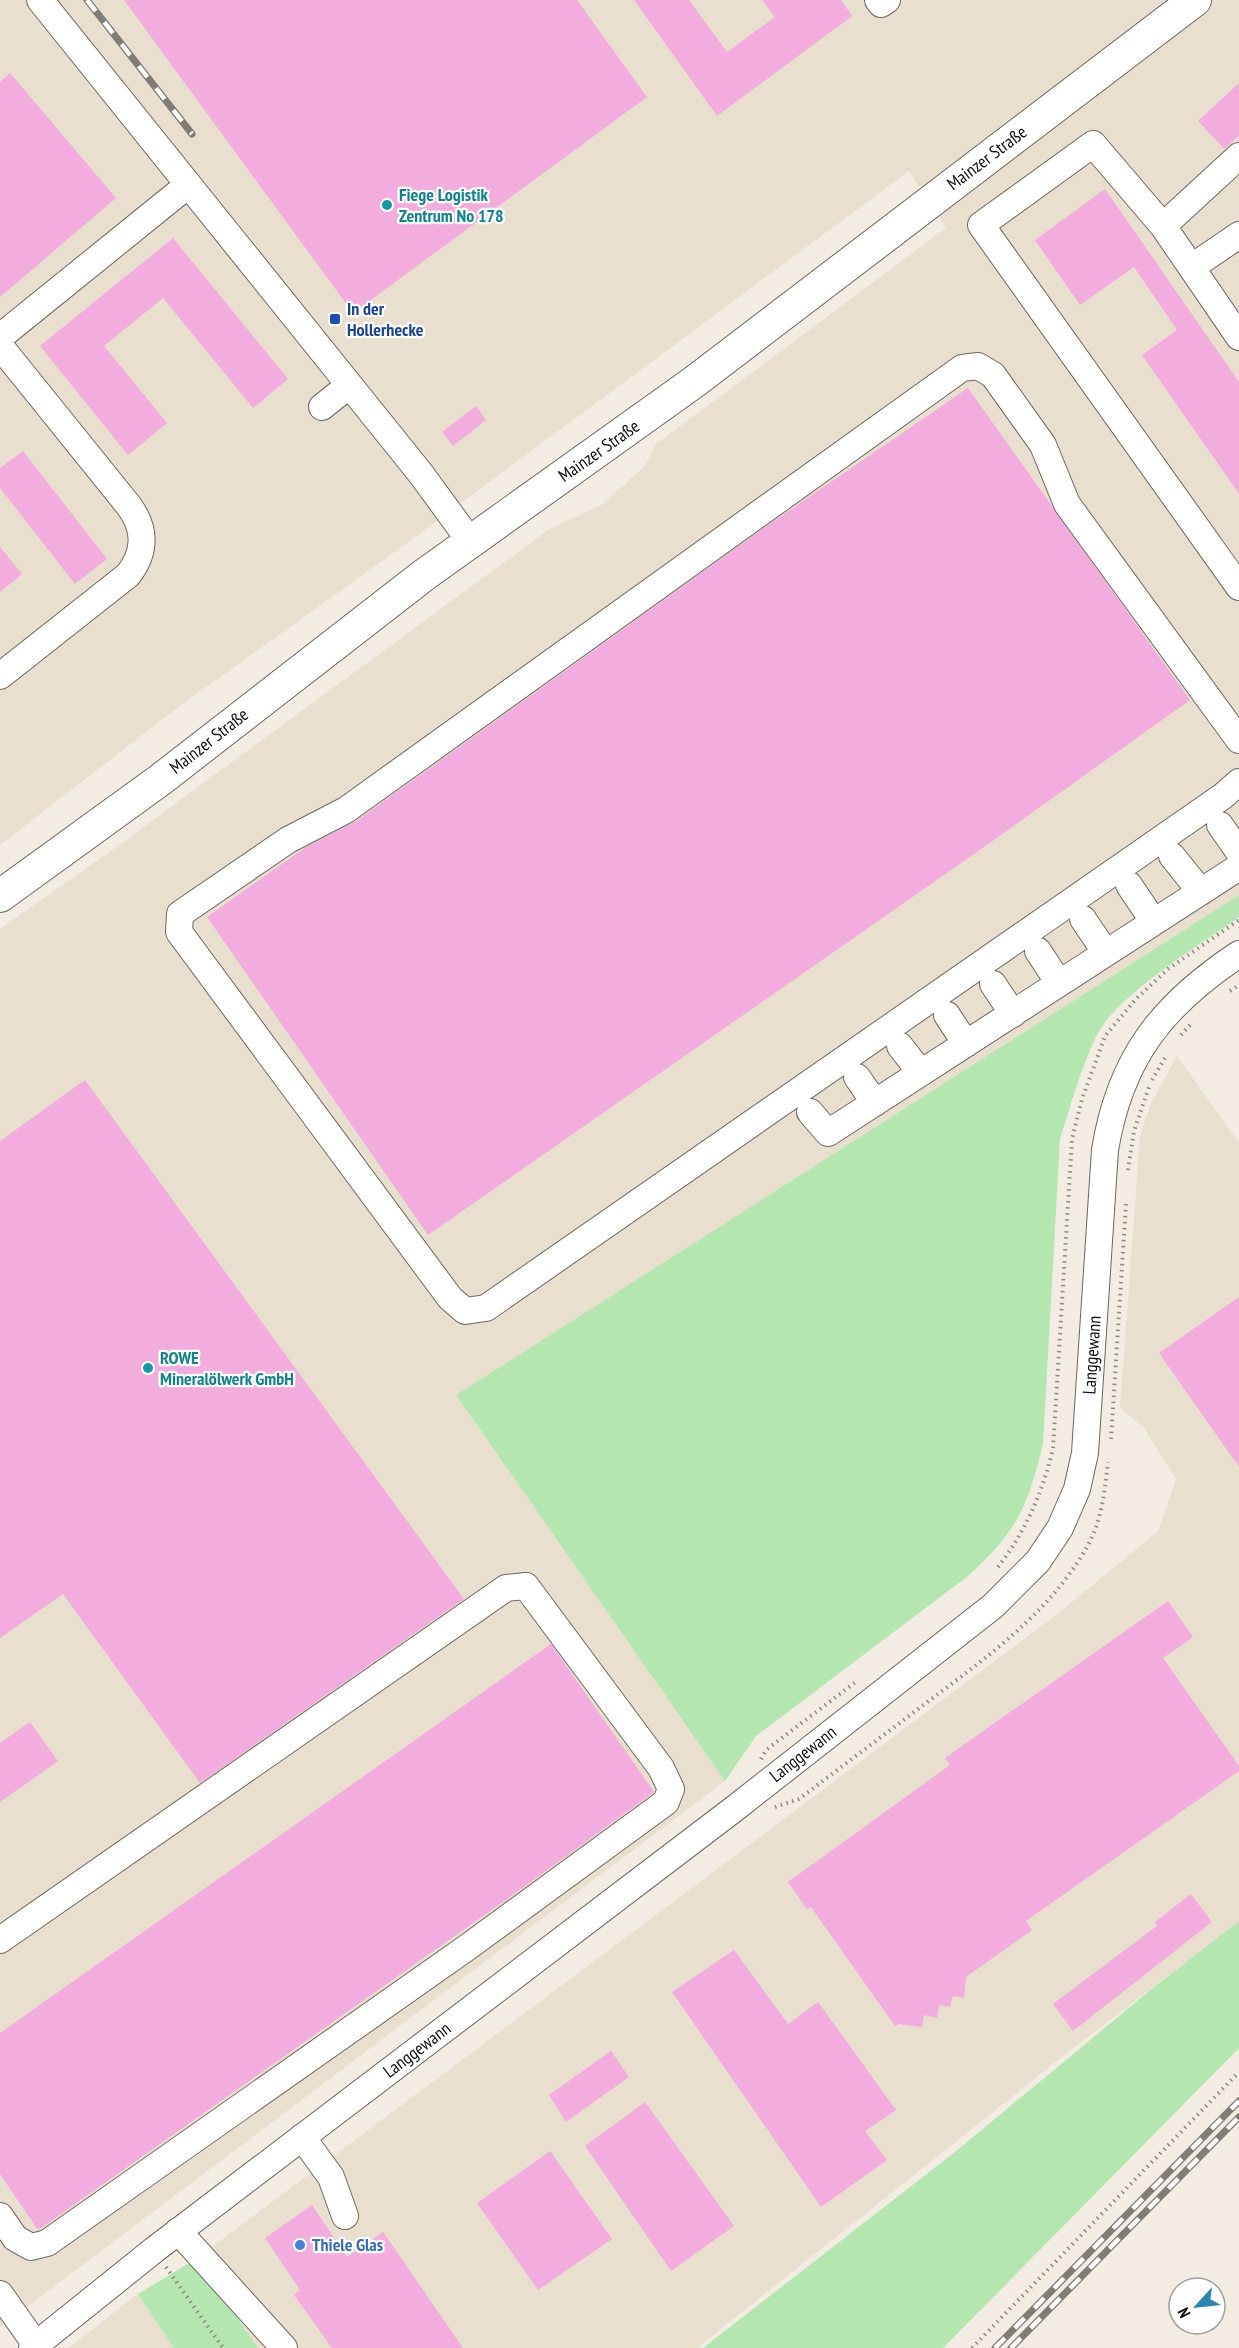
<svg xmlns="http://www.w3.org/2000/svg" width="1239" height="2348" viewBox="0 0 1239 2348" font-family="'PT Sans Narrow',sans-serif">
<rect width="100%" height="100%" fill="#f2ece2"/>
<path fill="#e9dfce" d="M0 0H1239V895L456 1395 725 1781 0 2327V929L115 848 548 530 603 504 645 466 656 444 946 228 909 171 403 546 181 705 0 845Z
M1177 1056 1239 1143V1921L1058 2060 697 2348H258L196 2259 1060 1612 1158 1531 1176 1479 1144 1428 1120 1408 1140 1136 1151 1103Z
M138 2294 174 2348H68Z"/>
<path fill="#b4e7af" d="M1239 895V917C1201 944 1118 994 1097 1035 1081 1067 1071 1105 1060 1139L1043 1444C1027 1509 1017 1531 968 1576L756 1736 725 1781 456 1395Z
M1239 1921V2048L943 2348H703L955 2152 1154 1987Z
M196 2259 258 2348H174L138 2294Z"/>
<path fill="#f2acde" d="M124 0H577L647 97 353 313Z
M634 0H689L727 52 775 17 762 0H841L852 16 717 116Z
M10 73 116 198 0 297V82Z
M1239 83V136L1224 149 1198 121Z
M1105 189 1239 382V494L1142 355 1177 330 1134 267 1080 305 1035 240Z
M173 238 288 379 253 408 163 298 104 346 167 423 128 455 40 346Z
M968 388 1190 700 987 845 428 1235 207 917 306 847 355 822 761 530Z
M476 406 486 420 453 446 442 432Z
M23 451 107 559 75 584 0 488V468Z
M0 547 22 574 0 592Z
M85 1080 464 1599 200 1783 63 1594 0 1638V1141Z
M1239 1297V1467L1159 1353Z
M1168 1601 1193 1637 1163 1658 1239 1766V1771L1026 1921 1032 1930 966 1977 964 1998 953 1996 950 2007 939 2005 937 2018 924 2015 922 2027 899 2024 895 2026 811 1907 807 1909 788 1882 950 1765 945 1758Z
M551 1644 654 1792 524 1887 38 2230 0 2174V2033Z
M30 1722 58 1761 0 1802V1743Z
M1191 1894 1212 1922 1073 2031 1053 2004 1157 1926 1155 1922Z
M734 1950 788 2024 818 2002 896 2110 865 2131 887 2160 821 2207 672 1992Z
M611 2051 629 2077 566 2122 549 2095Z
M645 2102 734 2226 671 2271 585 2146Z
M550 2151 612 2239 538 2290 477 2203Z
M312 2205 347 2257 383 2232 463 2348H332L294 2295 300 2290 265 2238Z"/>
<g fill="none" stroke-linecap="round" stroke-linejoin="round">
<defs>
<path id="minor" d="M40 0 421 474 470 541
M878 0 881 4 887 0
M1239 156 1163 226 1093 144 981 225 1239 587
M1163 226 1239 337
M1192 267 1239 235
M0 337 188 185
M0 346 129 506C146 529 146 552 128 575L0 676
M322 407 348 386
M1239 740 1067 504 1043 445 993 375 978 366 962 368 346 810 288 840 180 914 179 932 450 1298 465 1311 486 1308 1223 796 1239 782
M1220 825 1239 852
M1172 856 1201 892
M1129 885 1154 922
M1083 919 1106 953
M1038 951 1059 983
M993 984 1013 1014
M947 1015 966 1044
M900 1046 921 1073
M857 1077 875 1103
M810 1112 828 1133 1239 867
M0 1940 506 1588 526 1586 661 1768 671 1789 666 1802 465 1949 47 2243 31 2247 15 2238 0 2216
M302 2137 331 2177 345 2216
M178 2231 284 2348
M0 2294 36 2345
M32 2348 154 2250 734 1809 993 1606 1038 1561 1060 1528 1077 1489 1085 1453 1105 1150C1120 1058 1162 1005 1239 954"/>
<path id="major" d="M0 896 160 780 424 575 694 382 1195 0"/>
</defs>
<use href="#minor" stroke="#6c685f" stroke-width="28"/>
<use href="#major" stroke="#6c685f" stroke-width="34"/>
<path stroke="#8e8a83" stroke-width="4" stroke-dasharray="1.5 4.5" stroke-linecap="butt" d="M1230 991 1239 985
M1181 1035 1192 1023
M1152 1080 1166 1056
M1128 1170 1134 1131 1149 1087
M1111 1439 1126 1204
M998 1567C1026 1531 1042 1493 1053 1449L1072 1139 1082 1099 1105 1036 1136 999 1168 969 1239 920
M761 1759 766 1750 857 1681
M775 1807 799 1799C841 1767 884 1735 926 1703 986 1658 1051 1612 1088 1545 1102 1519 1105 1490 1108 1462
M166 2267 223 2348
M972 2348 1239 2072"/>
<use href="#minor" stroke="#fff" stroke-width="26"/>
<use href="#major" stroke="#fff" stroke-width="32"/>
<defs>
<path id="rail" d="M87 0 192 134
M995 2348 1239 2101
M1011 2348 1239 2117"/>
</defs>
<use href="#rail" stroke="#807c76" stroke-width="7"/>
<use href="#rail" stroke="#fff" stroke-width="4.5" stroke-dasharray="14" stroke-linecap="butt"/>
</g>
<g fill="#0f9aa8" stroke="#fff" stroke-width="2">
<circle cx="387" cy="205" r="6"/>
<circle cx="148" cy="1368" r="6"/>
</g>
<rect fill="#1a4fb4" stroke="#fff" stroke-width="2" x="329" y="313" width="12" height="12" rx="3"/>
<circle fill="#3f7fe0" stroke="#fff" stroke-width="2" cx="300" cy="2245" r="6"/>
<g text-anchor="middle" stroke-width="4.5" stroke-linejoin="round" paint-order="stroke">
<g font-size="18" fill="#0f0d0a" stroke="#fff">
<text transform="translate(987 158) rotate(-37)" y="6">Mainzer Straße</text>
<text transform="translate(599 451) rotate(-35)" y="6">Mainzer Straße</text>
<text transform="translate(209 741) rotate(-38)" y="6">Mainzer Straße</text>
<text transform="translate(1092 1355) rotate(-86)" y="6">Langgewann</text>
<text transform="translate(803 1754) rotate(-38)" y="6">Langgewann</text>
<text transform="translate(417 2050) rotate(-37)" y="6">Langgewann</text>
</g>
<g font-size="18" font-weight="bold" fill="#0d838f" stroke="#fff" text-anchor="start">
<text x="399" y="201">Fiege Logistik<tspan x="399" dy="21">Zentrum No 178</tspan></text>
<text x="160" y="1364">ROWE<tspan x="160" dy="21">Mineralölwerk GmbH</tspan></text>
</g>
<g font-size="18" font-weight="bold" fill="#164399" stroke="#fff" text-anchor="start">
<text x="347" y="315">In der<tspan x="347" dy="21">Hollerhecke</tspan></text>
</g>
<g font-size="18" font-weight="bold" fill="#366cbe" stroke="#fff" text-anchor="start">
<text x="312" y="2251">Thiele Glas</text>
</g>
</g>
<g transform="translate(1197 2306) rotate(243)"><circle r="28" fill="#ffffff" stroke="#9f9e9d" stroke-width="1.5"/>
<path d="M0-4.5L10 22L0 15L-10 22Z" fill="#2787b2"/>
<text y="-9" font-size="16" font-weight="bold" text-anchor="middle" fill="#0f0d0a">N</text>
</g>
</svg>
